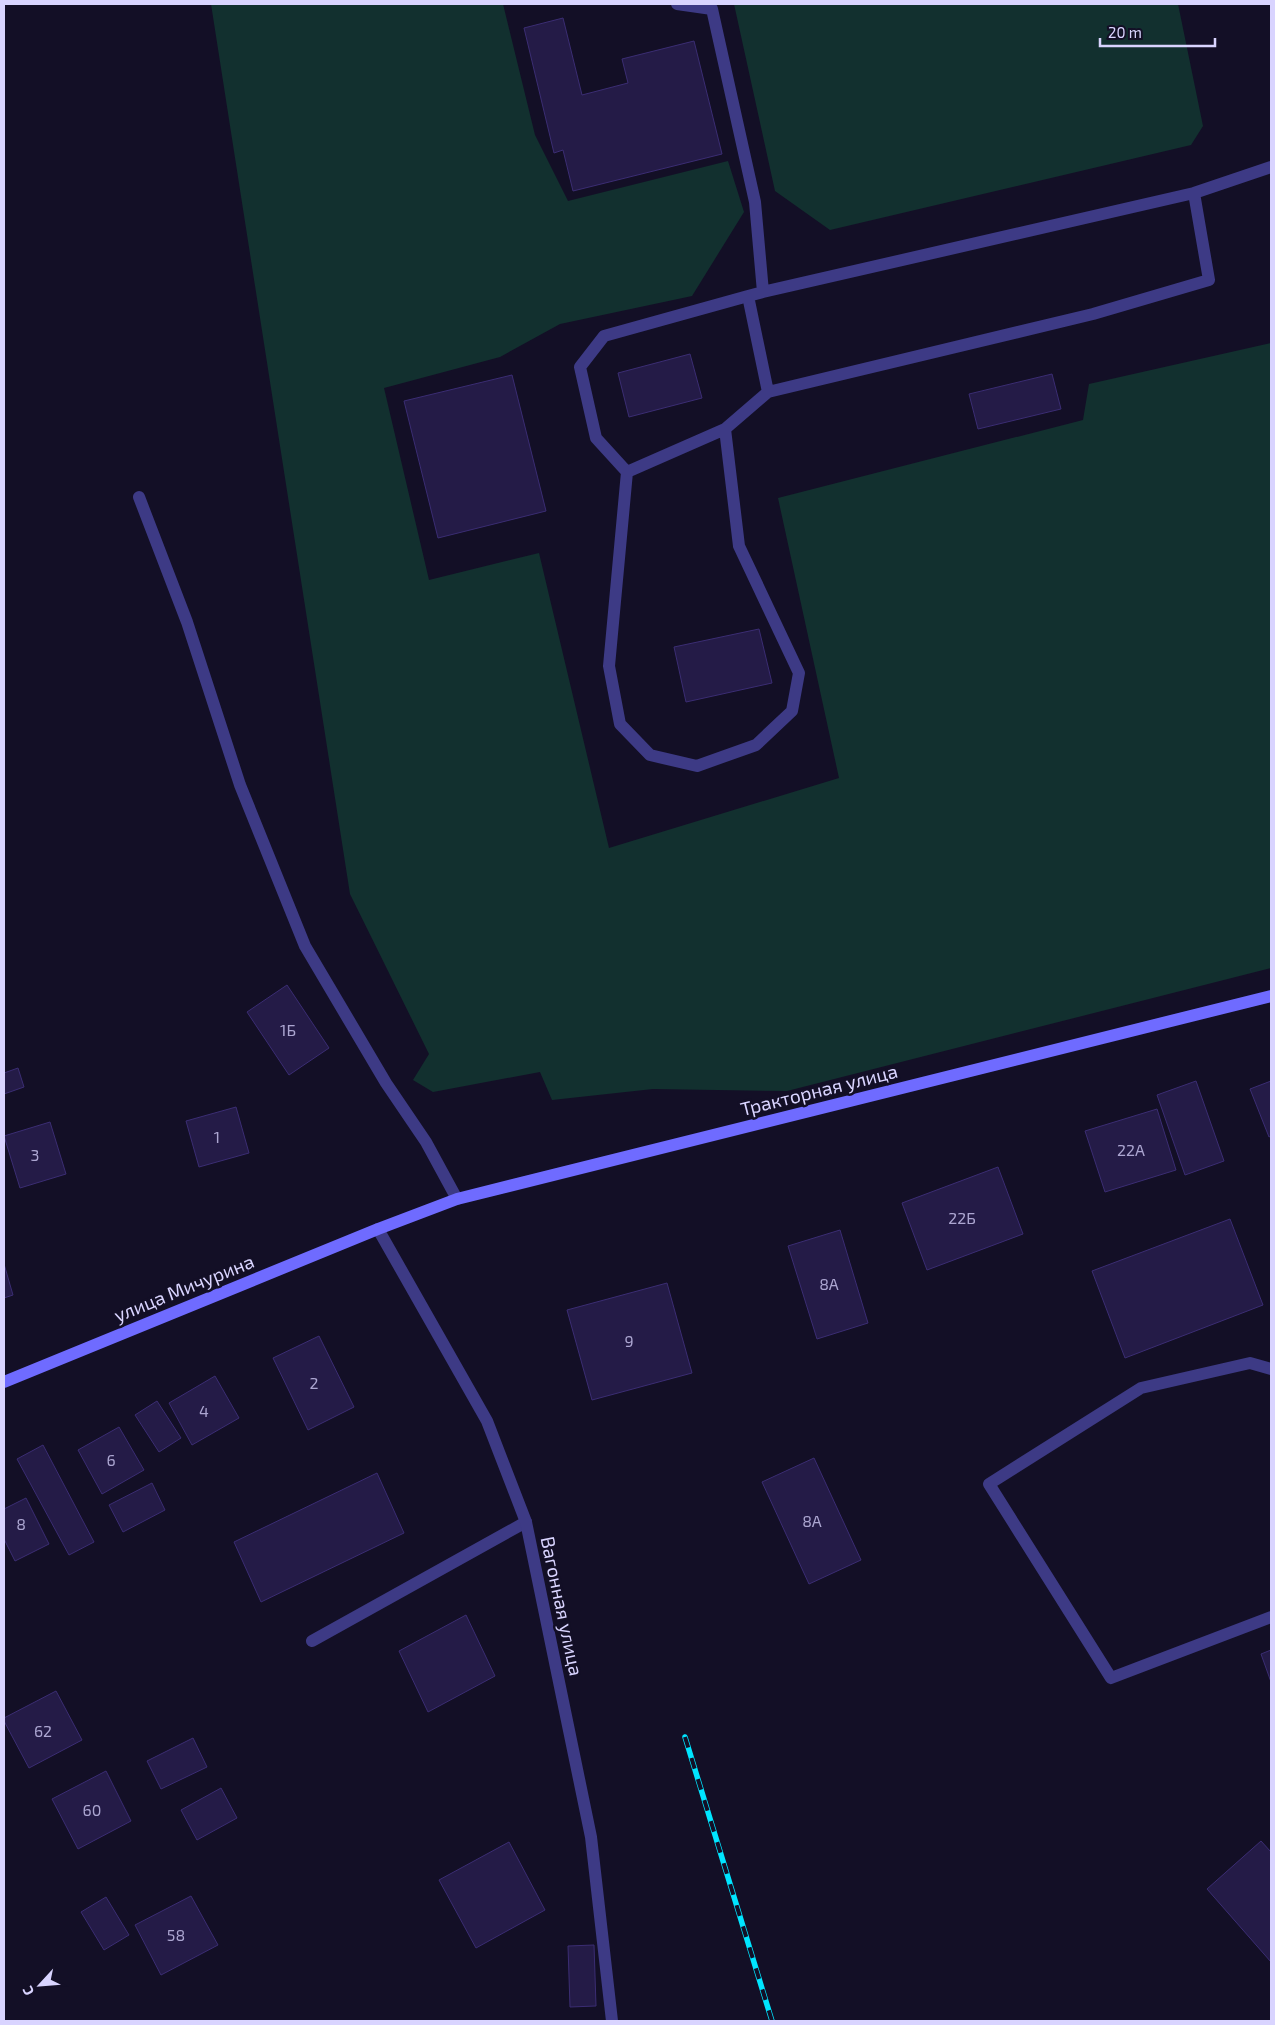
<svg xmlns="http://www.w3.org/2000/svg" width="1275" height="2025" viewBox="0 0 1275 2025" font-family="'Exo 2',sans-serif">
<rect width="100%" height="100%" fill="#130f26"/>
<path fill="#12302f" d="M211 4H503L535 135 568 201 728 161 744 212 692 296 560 324 500 357 384 388 429 580 539 553 609 848 839 778 778 498 1083 420 1089 384 1271 343V968L787 1091 653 1089 552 1100 540 1072 433 1092 413 1080 429 1054 350 894Z
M734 4H1178L1203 126 1191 145 830 230 775 191Z"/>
<path fill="#241b47" stroke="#3b2d73" d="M563 18 582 95 628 83 622 59 694 41 722 154 573 191 563 150 554 153 524 28Z
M690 354 702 398 629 417 618 373Z
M1052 374 1061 409 978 429 969 394Z
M512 375 546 511 438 538 404 401Z
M759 629 772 683 686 702 674 647Z
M287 985 329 1048 289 1075 247 1012Z
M18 1068 24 1087 4 1094V1073Z
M1196 1081 1224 1161 1185 1175 1157 1095Z
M1271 1081V1136L1269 1137 1250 1089Z
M236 1107 249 1153 199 1167 186 1121Z
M1157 1109 1176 1170 1105 1192 1085 1131Z
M50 1122 66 1174 20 1188 4 1136Z
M998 1167 1023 1234 927 1270 902 1203Z
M1230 1219 1263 1305 1125 1358 1092 1271Z
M840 1230 868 1323 817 1339 788 1246Z
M4 1264 13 1295 4 1298Z
M667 1283 692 1373 592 1400 567 1310Z
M319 1336 354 1407 308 1430 273 1358Z
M215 1376 239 1418 192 1445 169 1403Z
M157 1401 181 1438 159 1452 135 1415Z
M119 1427 144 1470 102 1494 78 1450Z
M43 1445 94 1542 69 1555 17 1459Z
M814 1458 861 1560 809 1584 762 1482Z
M377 1473 404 1533 261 1602 234 1542Z
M152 1483 165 1510 123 1532 109 1505Z
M26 1498 49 1544 15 1561 4 1539V1509Z
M466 1615 495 1676 428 1712 399 1651Z
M1271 1650V1682L1261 1654Z
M56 1691 82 1740 29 1768 4 1721V1718Z
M193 1738 207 1767 161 1789 147 1761Z
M106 1771 131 1821 78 1849 52 1799Z
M221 1788 237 1818 197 1840 181 1810Z
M1261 1841 1271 1852V1962L1207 1889Z
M509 1842 545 1910 476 1948 439 1880Z
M191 1896 218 1945 161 1975 135 1925Z
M106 1897 129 1935 104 1950 81 1912Z
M594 1945 596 2006 570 2007 568 1946Z"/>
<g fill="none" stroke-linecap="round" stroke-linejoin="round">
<path stroke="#3d3a85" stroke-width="12" d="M677 4 712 9 755 202 763 292 1194 193 1271 167
M748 296 604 336 580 367 596 438 627 472 609 666 620 724 650 755 697 766 756 745 792 711 799 673 739 546 725 429 768 392 748 296 763 292
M768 392 1093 314 1209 280 1194 193
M627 472 725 429
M139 497 187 622 240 785 305 946 386 1083 426 1142 457 1199
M1271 1369 1250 1363 1141 1388 989 1484 1111 1678 1271 1617
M312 1641 526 1522"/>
<path stroke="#3d3a85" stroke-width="12" d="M378 1229 487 1421 526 1522 591 1837 612 2021"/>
<path stroke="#6f6bff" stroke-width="12" d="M4 1382 378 1229 457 1199 1271 996"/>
<defs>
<path id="rail" d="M685 1737 772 2021"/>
</defs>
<use href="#rail" stroke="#00e5ff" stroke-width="5.5"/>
<use href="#rail" stroke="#130f26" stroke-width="4" stroke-dasharray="11" stroke-linecap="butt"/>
</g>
<g text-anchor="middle" stroke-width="5" stroke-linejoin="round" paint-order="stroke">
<g font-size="16" fill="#aca6d1">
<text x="288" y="1036">1Б</text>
<text x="217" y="1143">1</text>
<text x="1131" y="1156">22А</text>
<text x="35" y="1161">3</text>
<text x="962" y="1224">22Б</text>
<text x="829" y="1290">8А</text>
<text x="629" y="1347">9</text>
<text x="314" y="1389">2</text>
<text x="204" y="1417">4</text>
<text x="111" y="1466">6</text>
<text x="812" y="1527">8А</text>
<text x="21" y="1530">8</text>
<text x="43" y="1737">62</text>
<text x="92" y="1816">60</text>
<text x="176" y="1941">58</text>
</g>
<g font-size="19" fill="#d9d4ff" stroke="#130f26">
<text transform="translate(819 1090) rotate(-14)" y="7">Тракторная улица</text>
<text transform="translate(184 1288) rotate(-22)" y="7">улица Мичурина</text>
<text transform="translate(562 1606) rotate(78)" y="7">Вагонная улица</text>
</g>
</g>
<rect width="1275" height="2025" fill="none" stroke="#d9d4ff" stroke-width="10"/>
<g transform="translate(40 1985) rotate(244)" stroke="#130f26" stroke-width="4" paint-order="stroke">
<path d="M0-4L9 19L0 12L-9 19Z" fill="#d9d4ff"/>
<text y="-8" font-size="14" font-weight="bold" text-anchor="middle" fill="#d9d4ff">С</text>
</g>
<path d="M1100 38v8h115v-8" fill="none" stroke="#d9d4ff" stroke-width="2.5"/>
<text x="1108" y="38" font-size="15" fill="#d9d4ff" stroke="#130f26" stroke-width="4" paint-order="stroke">20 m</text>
</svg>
